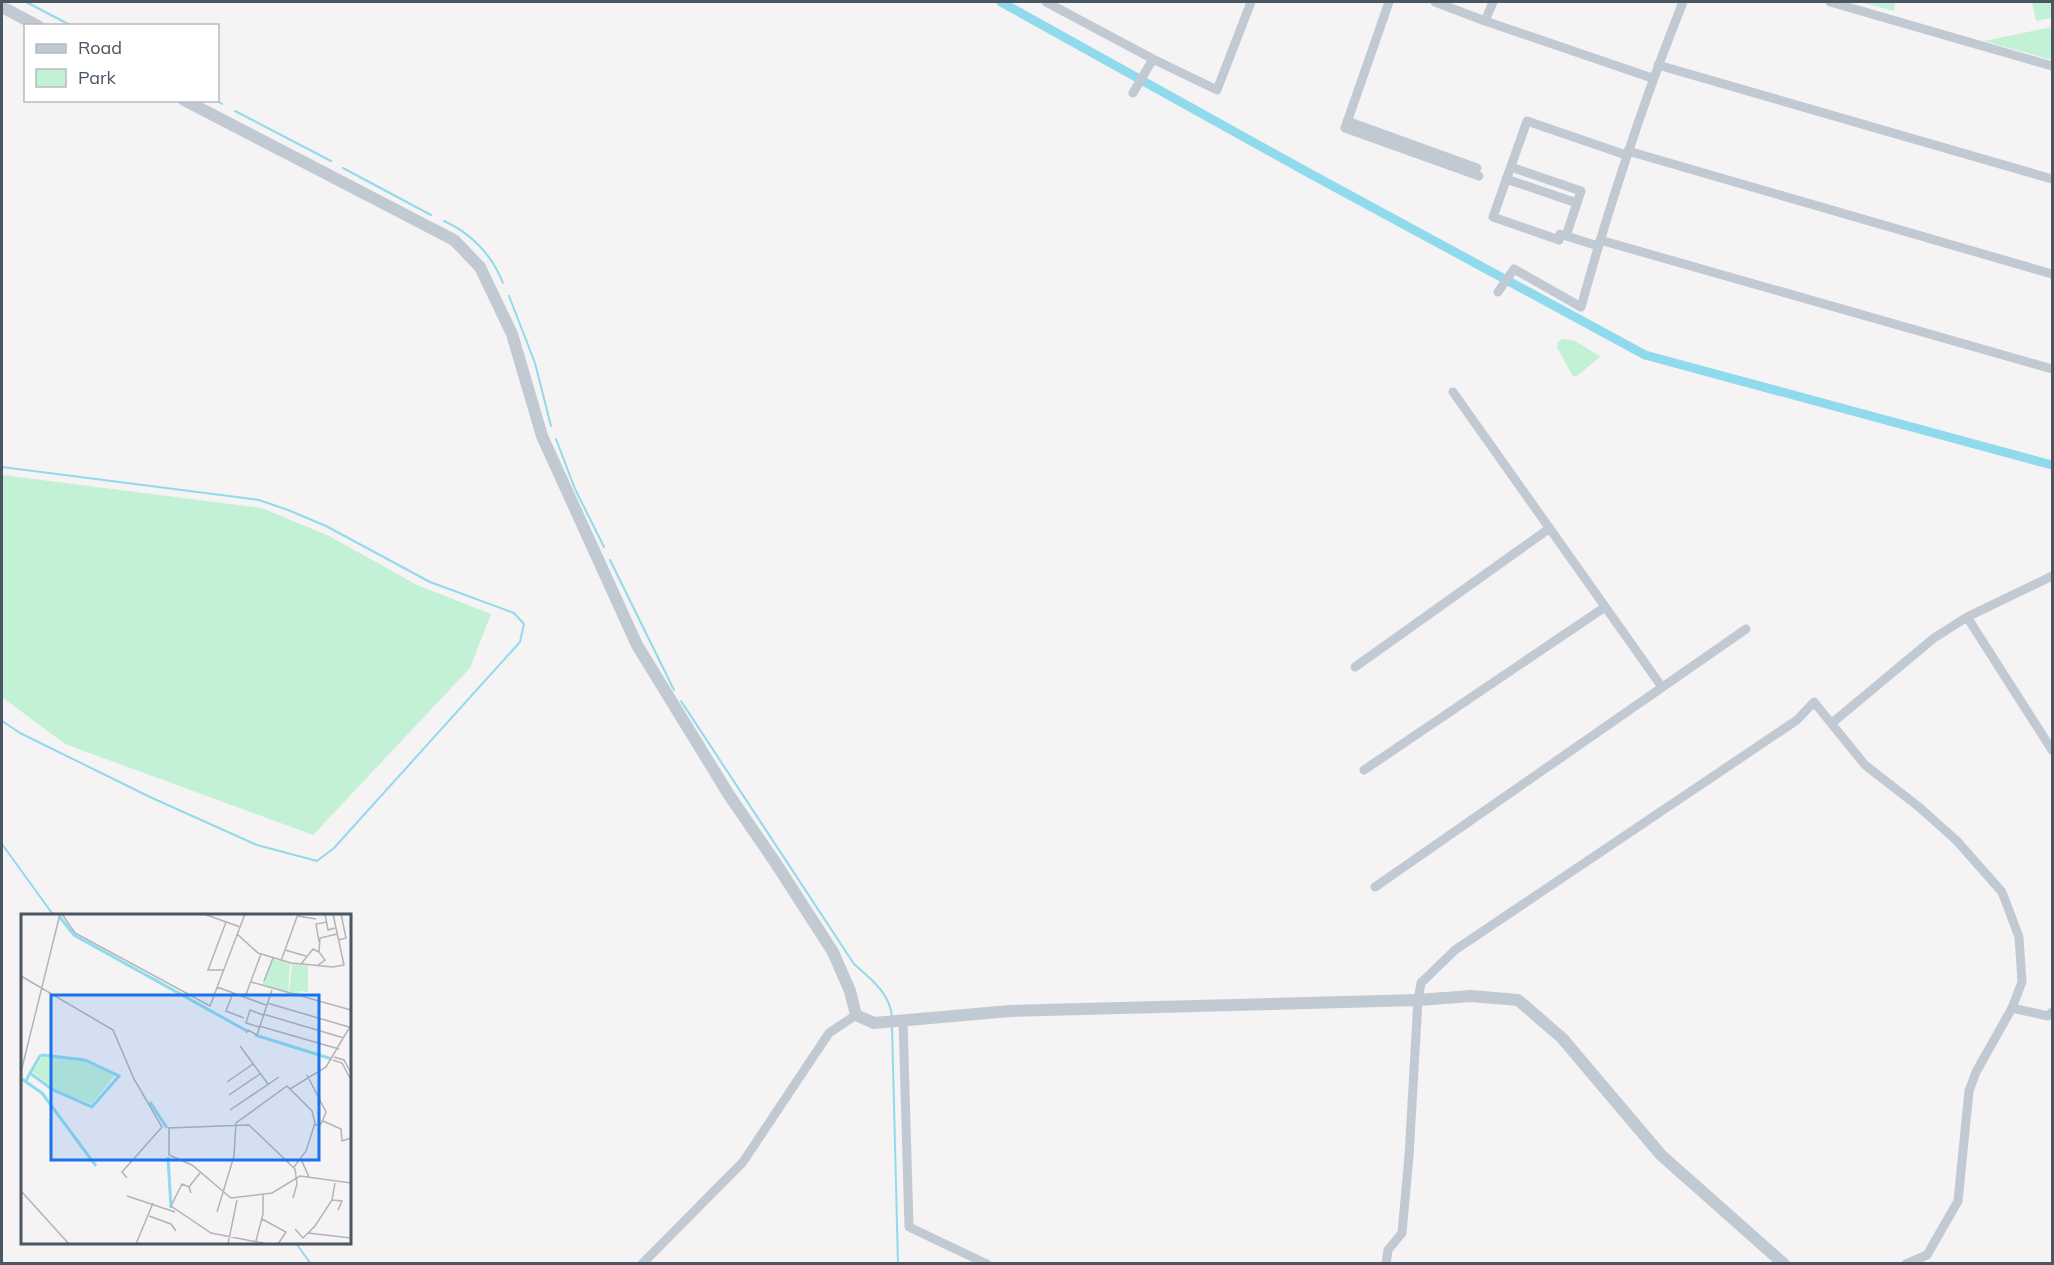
<svg xmlns="http://www.w3.org/2000/svg" width="2054" height="1265" viewBox="0 0 2054 1265" font-family="Mulish,sans-serif">
<rect width="100%" height="100%" fill="#f5f3f3"/>
<path fill="#c3f1d5" d="M1860 2H1895L1894 11Z
M2032 2H2052V18L2036 21Z
M2052 27V60L1984 41Z
M1562 339C1578 338 1588 351 1601 356L1576 377 1572 375 1557 347 1558 342Z
M2 475 262 508 329 536 417 585 491 614 470 668 313 835 65 744 2 697Z"/>
<g fill="none" stroke-linecap="round" stroke-linejoin="round">
<path stroke="#90daee" stroke-width="2" d="M26 2 72 26
M216 100 222 104
M235 111 331 161
M343 168 431 215
M444 221C471 233 492 255 503 283
M509 296 535 363 551 426
M556 439 575 489 604 547
M2 467 259 500 288 510 326 526 430 582 514 613 524 624 520 642 334 848 317 861 257 845 150 797 20 733 2 721
M610 560 674 690
M681 701 854 964C871 979 891 994 892 1018
M2 844 54 916
M892 1026 898 1264
M295 1242 311 1264"/>
<path stroke="#90daee" stroke-width="9" d="M1001 2 1307 172 1645 355 2052 465"/>
<path stroke="#c1cad2" stroke-width="9" d="M1046 2 1153 59 1217 90 1251 2
M1389 2 1345 128 1479 176
M1435 2 1485 21 1652 78
M1830 2 2052 66
M1485 21 1493 2
M1658 65 2052 179
M1133 93 1153 59
M1347 121 1477 168
M1628 151 2052 274
M1511 167 1581 191 1566 236
M1506 179 1577 203
M1600 240 2052 369
M1598 246 1560 234 1559 240 1493 217 1527 121 1626 155
M1498 292 1514 269 1581 307C1610 203 1643 102 1683 2
M1453 392 1662 687
M1967 617 2052 750
M1355 667 1550 528
M1832 723 1934 638 1967 617 2052 576
M1364 770 1605 607
M1375 887 1746 629
M2012 1008 2048 1016 2052 1012
M903 1020 909 1227 987 1264
M642 1264 743 1162 829 1033 856 1015
M1386 1264 1388 1250 1402 1233 1409 1156 1418 1000 1421 983 1455 950 1797 720 1814 702 1865 765 1919 807 1957 841 2002 892 2019 937 2022 982 2012 1008 1976 1072 1969 1091 1958 1201 1927 1255 1906 1264"/>
<path stroke="#c1cad2" stroke-width="12" d="M2 7 38 26
M184 100 454 240 480 267 512 334 542 436 637 645 729 795 775 862 833 952 850 991 856 1015 874 1023 1010 1011 1418 1000 1471 996 1518 1000 1562 1038 1661 1155 1784 1264"/>
</g>
<g transform="translate(21 914)">
<rect width="330" height="330" fill="#f5f3f3"/>
<path d="M252 45 269 50 267 80 241 71ZM271 50 287 52V78L278 77 277 82 268 80ZM22 142 64 147 94 161 71 190 38 178 12 158Z" fill="#c3f1d5"/>
<path fill="none" stroke="#90daee" stroke-width="3" d="M38 2 53 21 226 117M234 121 311 145M1 165 21 179 75 252M5 167 9 159 11 156 19 142 22 141 64 146 98 162 71 193 32 176 9 159M129 188 146 214M147 243 150 294"/>
<path fill="none" stroke="#b1b4b9" stroke-width="1.5" d="M41 0 54 19 189 92 224 0M183 0 219 13M304 0 307 16 314 14M277 2 295 5M216 20 237 39 270 49 312 53 323 51 312 0M317 26 325 24 320 0M298 28 295 10 306 8M264 36 285 42M260 47 277 0M280 50 292 35 298 38M296 52 304 46 298 38 299 24 316 20M203 56H187L205 8M0 62 92 116 113 165 141 213M243 67 252 44M230 68 330 96M196 73 245 91M212 79 205 97 223 104M224 83 240 40M246 89 328 113M242 100 323 124M238 112 318 135M238 113 225 109 229 96 242 101M225 119 227 116 236 121 251 76M219 132 247 170M313 143 323 146 330 159M312 146 321 149 330 166M0 158 39 0M286 161 305 198 300 210 292 212M206 168 232 150M269 175 291 197 294 209 285 237 273 253M208 181 239 160M209 196 258 163M302 207 320 215 321 227 330 224M147 214 228 211 274 255 276 270 272 284M148 214V241L171 251 210 284 251 279 279 262 330 269M280 245 288 263M106 264 101 258 141 213M168 273 161 270 150 292 190 319 247 330M0 277 48 330M170 279 168 273 179 259M106 282 154 298M311 286 321 287 317 296M196 298 213 242 215 209 266 172 269 175 305 153 330 111M128 302 150 310 155 317M241 305 265 318 257 330M274 315 282 324 294 312 311 286 314 269M287 319 330 324M235 327 242 300V280M115 330 132 289M207 330 216 286"/>
<path fill="#1a73e8" fill-opacity="0.15" stroke="#1a73e8" stroke-width="3" d="M30 81H298V246H30Z"/>
<rect width="330" height="330" fill="none" stroke="#4a5661" stroke-width="3"/>
</g>
<rect width="2054" height="1265" fill="none" stroke="#4a5661" stroke-width="6"/>
<rect x="24" y="24" width="195" height="78" fill="#ffffff" stroke="#b7bbc0" stroke-width="1.5"/>
<rect x="36" y="44" width="30" height="9" fill="#c1cad2" stroke="#b7bbc0" stroke-width="1.5"/>
<text x="78" y="54" font-size="18" fill="#4a5661">Road</text>
<rect x="36" y="69" width="30" height="18" fill="#c3f1d5" stroke="#b7bbc0" stroke-width="1.5"/>
<text x="78" y="84" font-size="18" fill="#4a5661">Park</text>
</svg>
